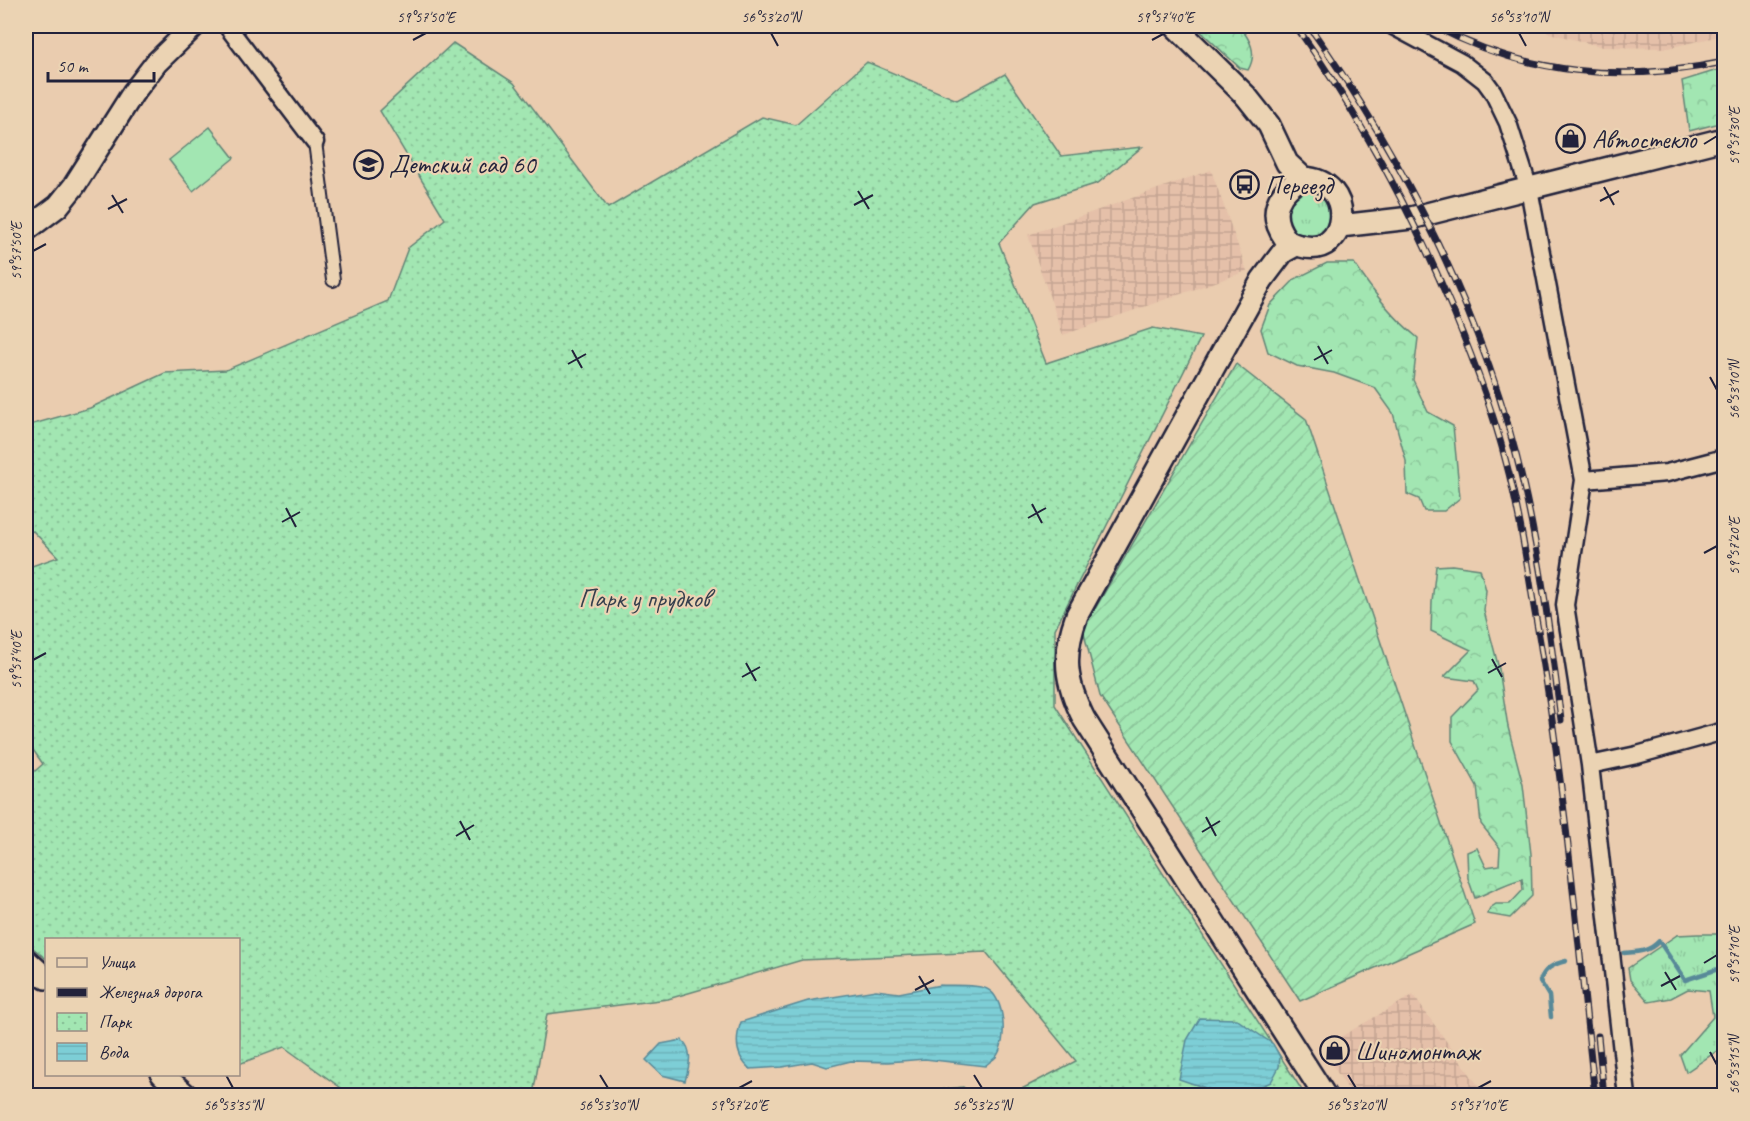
<svg xmlns="http://www.w3.org/2000/svg" width="1750" height="1121" viewBox="0 0 1750 1121" font-family="Caveat,sans-serif">
<defs>
<pattern id="industrial-grid" width="8" height="8" patternUnits="userSpaceOnUse" patternTransform="scale(1.5)"><rect width="8" height="8" fill="#e5c0a9"/><path d="M0 4h8M4 0v8" fill="none" stroke="#c4a592"/></pattern>
<pattern id="grass-tufts" width="24" height="20" patternUnits="userSpaceOnUse" patternTransform="scale(1.5)"><rect width="24" height="20" fill="#a2e6b2"/><path d="M3 7l-1-3M5 7V3M7 7l1-3M15 17l-1-3M17 17v-4M19 17l1-3" fill="none" stroke="#8bc59a"/></pattern>
<pattern id="forest-crowns" width="20" height="18" patternUnits="userSpaceOnUse" patternTransform="scale(1.5)"><rect width="20" height="18" fill="#a2e6b2"/><path d="M2 6a3 3 0 1 1 6 0M12 15a3 3 0 1 1 6 0" fill="none" stroke="#8bc59a"/></pattern>
<pattern id="park-dots" width="8" height="8" patternUnits="userSpaceOnUse" patternTransform="scale(1.5)"><rect width="8" height="8" fill="#a2e6b2"/><path d="M2 2h.1M6 6h.1" fill="none" stroke="#8bc59a" stroke-width="1.8" stroke-linecap="round"/></pattern>
<pattern id="garden-furrows" width="10" height="10" patternUnits="userSpaceOnUse" patternTransform="scale(1.5)"><rect width="10" height="10" fill="#a2e6b2"/><path d="M-1 1l2-2M0 10L10 0M9 11l2-2" fill="none" stroke="#8bc59a"/></pattern>
<pattern id="water-rules" width="6" height="5" patternUnits="userSpaceOnUse" patternTransform="scale(1.5)"><rect width="6" height="5" fill="#7dced6"/><path d="M0 2.5h6" fill="none" stroke="#6cb1b9"/></pattern>
</defs>
<rect width="100%" height="100%" fill="#eaccaf"/>
<filter id="ink" filterUnits="userSpaceOnUse"><feTurbulence type="fractalNoise" baseFrequency=".0167" numOctaves="2"/><feDisplacementMap in="SourceGraphic" scale="12" xChannelSelector="R" yChannelSelector="G"/><feConvolveMatrix kernelMatrix="1 2 1 2 8 2 1 2 1" color-interpolation-filters="sRGB"/></filter>
<g filter="url(#ink)">
<path fill="url(#industrial-grid)" d="M1542 26H1724V35L1668 48 1603 47 1549 33Z
M1211 170 1247 271 1063 335 1028 235Z
M1413 995 1485 1095H1352L1321 1048Z"/>
<path fill="url(#grass-tufts)" stroke="#628476" stroke-width="1.5" d="M1304 189 1319 191 1333 208 1327 230C1296 252 1274 214 1291 197 1295 194 1300 192 1304 189Z
M1698 934H1724V1046L1686 1072 1680 1055 1713 1017 1709 991 1688 989 1671 998 1649 1002 1630 980 1628 968 1677 935Z"/>
<path fill="url(#forest-crowns)" stroke="#628476" stroke-width="1.5" d="M1195 26H1239C1250 39 1258 53 1248 70L1240 68Z
M1724 68V122L1689 131 1682 81Z
M1327 263H1354C1372 291 1392 317 1418 338L1413 380 1428 412 1453 426 1460 498 1444 511H1424L1419 499 1407 494 1406 461 1393 413 1375 388 1334 373 1297 366 1268 352 1261 329 1270 305 1295 279Z
M1452 565 1480 569 1486 590 1484 611 1499 669 1508 727 1523 785 1531 854 1532 896 1510 918 1487 914 1490 908 1496 904H1510L1523 890 1522 879C1505 883 1491 892 1475 898L1468 878 1467 852 1477 848 1486 867 1499 865 1500 848 1481 824 1477 786 1452 741V717L1478 690 1474 681 1444 677 1471 650 1431 631 1432 602 1436 566Z"/>
<path fill="url(#park-dots)" stroke="#628476" stroke-width="1.5" d="M453 43 514 83 608 208 762 117 796 125 867 62 957 100 1005 74 1061 156 1142 147 1098 183 1035 203 999 243 1046 363 1153 328 1201 337 1055 629V705L1305 1095H1010L1076 1061 986 952 802 960 668 999 547 1014 533 1095H351L284 1047 239 1064 238 940H46V959L26 942V779L43 764 26 740V568L58 557 33 531 26 534V426L90 408 165 373 226 370 388 301 408 248 445 219 380 111Z
M963 1087 974 1095H899Z"/>
<path fill="url(#garden-furrows)" stroke="#628476" stroke-width="1.5" d="M1236 364 1306 419 1475 924 1300 1001 1100 696 1083 630Z"/>
<path fill="#a2e6b2" stroke="#628476" stroke-width="1.5" d="M210 127 234 158 193 191 169 160Z"/>
<path fill="url(#water-rules)" stroke="#598998" stroke-width="1.5" d="M940 985C952 986 977 984 987 989 1005 997 1008 1042 996 1057 993 1060 988 1063 985 1066L925 1059 888 1062 851 1061 827 1067 812 1062 782 1067 750 1069C735 1056 735 1039 741 1022L808 1001 876 990 899 993Z
M1200 1018 1236 1019 1273 1044 1280 1057 1279 1067 1271 1082 1262 1086 1244 1089 1234 1095H1226L1179 1079 1187 1040Z
M682 1040C694 1050 689 1067 685 1081L662 1075 646 1060 661 1044Z"/>
<g fill="none" stroke-linecap="round" stroke-linejoin="round">
<path stroke="#598998" stroke-width="4.5" d="M1624 953C1638 952 1649 952 1659 941L1685 980 1724 967
M1551 1017 1549 996 1540 981C1544 969 1553 964 1566 961"/>
<defs>
<path id="pedestrian" d="M315 142 333 280"/>
<path id="minor" d="M227 26 315 142
M1393 26 1462 63 1485 81 1493 92 1508 123 1529 189 1584 480 1565 605 1590 765 1627 1096
M1584 480 1667 473 1724 458
M1590 765 1637 755 1724 731"/>
<path id="tertiary" d="M1175 26 1246 96 1269 125 1287 163 1303 178
M1303 178C1358 180 1349 259 1301 246 1295 245 1289 243 1285 238 1267 213 1278 191 1303 178Z
M1340 226 1411 218 1724 139
M26 230 58 206 74 186 133 93 156 63 194 26
M1296 245 1283 252 1262 280 1077 615C1062 656 1065 681 1084 719L1325 1096
M26 960 46 978
M162 1074 187 1096"/>
</defs>
<use href="#pedestrian" stroke="#22223b" stroke-width="16"/>
<use href="#minor" stroke="#22223b" stroke-width="21"/>
<use href="#tertiary" stroke="#22223b" stroke-width="26"/>
<use href="#pedestrian" stroke="#ebd3b3" stroke-width="12"/>
<use href="#minor" stroke="#ebd3b3" stroke-width="16"/>
<use href="#tertiary" stroke="#ebd3b3" stroke-width="21"/>
<defs>
<path id="rail" d="M1296 26C1359 115 1412 212 1454 313 1474 361 1493 411 1506 462 1519 510 1526 558 1534 607 1563 768 1577 933 1595 1096
M1309 26C1405 160 1486 321 1523 483 1541 561 1551 641 1561 720
M1434 26C1527 75 1622 83 1724 62
M1598 1036 1604 1096"/>
</defs>
<use href="#rail" stroke="#22223b" stroke-width="7"/>
<use href="#rail" stroke="#ebd3b3" stroke-width="4.5" stroke-dasharray="14" stroke-linecap="butt"/>
</g>
</g>
<path fill="none" stroke="#22223b" stroke-width="2" d="M771 33 778 46M1519 33 1526 46M413 40 426 33M1152 40 1165 33M1704 144 1717 136M1604 187 1614 205M858 191 869 209M112 195 123 213M1600 201 1619 191M854 205 873 195M108 209 127 199M33 251 46 244M1318 346 1328 364M572 350 582 368M1314 360 1332 350M568 364 586 354M1710 377 1717 390M1032 504 1042 523M286 508 296 527M1028 518 1046 508M282 522 300 512M1704 553 1717 546M1492 659 1502 677M33 660 46 653M746 663 756 681M1488 673 1506 663M742 677 760 667M1206 817 1216 836M460 821 470 840M1202 832 1220 821M456 836 474 825M1704 963 1717 955M1665 972 1676 990M919 976 930 994M1661 986 1680 976M915 990 934 980M1710 1052 1717 1065M226 1075 233 1088M600 1075 608 1088M974 1075 982 1088M1348 1075 1356 1088M739 1088 752 1081M1478 1088 1491 1081"/>
<defs>
<symbol id="shop-ring" viewBox="-11 -11 22 22"><circle r="9.5" fill="#ebd3b3" stroke="#22223b" stroke-width="1.5"/><path d="M-5-2.5h2.3a2.7 3.5 0 0 1 5.4 0H5L5.5 6h-11ZM-1.5-2.5h3a1.5 2.3 0 0 0-3 0Z" fill="#22223b"/></symbol>
<symbol id="school-ring" viewBox="-11 -11 22 22"><circle r="9.5" fill="#ebd3b3" stroke="#22223b" stroke-width="1.5"/><path d="M0-5L7-2L0 1L-7-2ZM-4 1L0 2.5L4 1V4Q0 6-4 4Z" fill="#22223b"/></symbol>
<symbol id="bus-ring" viewBox="-11 -11 22 22"><circle r="9.5" fill="#ebd3b3" stroke="#22223b" stroke-width="1.5"/><path d="M-5-6H5V4H4V6H2V4H-2V6H-4V4H-5ZM-3.5-4V0h7V-4ZM-3.5 1.2v1.5H-2V1.2ZM2 1.2v1.5H3.5V1.2Z" fill="#22223b"/></symbol>
</defs>
<g fill-rule="evenodd">
<use href="#shop-ring" x="1554" y="122" width="33" height="33"/>
<use href="#school-ring" x="352" y="148" width="33" height="33"/>
<use href="#bus-ring" x="1228" y="168" width="33" height="33"/>
<use href="#shop-ring" x="1318" y="1034" width="33" height="33"/>
</g>
<g text-anchor="middle" stroke-width="4.5" stroke-linejoin="round" paint-order="stroke">
<g font-size="26" fill="#22223b" stroke="#ebd3b3" text-anchor="start">
<text x="1592" y="148">Автостекло</text>
<text x="389" y="173">Детский сад 60</text>
<text x="1265" y="194">Переезд</text>
<text x="1355" y="1060">Шиномонтаж</text>
</g>
<g font-size="26" fill="#353f4d" stroke="#ebd3b3">
<text x="644" y="607">Парк у прудков</text>
</g>
</g>
<rect width="1750" height="1121" fill="none" stroke="#ebd3b3" stroke-width="66"/>
<rect x="45" y="938" width="195" height="138" fill="#ebd3b3" stroke="#9b8c83" stroke-width="1.5"/>
<rect x="57" y="958" width="30" height="9" fill="#ebd3b3" stroke="#9b8c83" stroke-width="1.5"/>
<text x="99" y="968" font-size="18" fill="#22223b">Улица</text>
<rect x="57" y="988" width="30" height="9" fill="#22223b" stroke="#9b8c83" stroke-width="1.5"/>
<text x="99" y="998" font-size="18" fill="#22223b">Железная дорога</text>
<rect x="57" y="1013" width="30" height="18" fill="url(#park-dots)" stroke="#9b8c83" stroke-width="1.5"/>
<text x="99" y="1028" font-size="18" fill="#22223b">Парк</text>
<rect x="57" y="1043" width="30" height="18" fill="url(#water-rules)" stroke="#9b8c83" stroke-width="1.5"/>
<text x="99" y="1058" font-size="18" fill="#22223b">Вода</text>
<path d="M48 72v9h106v-9" fill="none" stroke="#22223b" stroke-width="3"/>
<text x="57" y="72" font-size="18" fill="#22223b" stroke="#ebd3b3" stroke-width="4.5" paint-order="stroke">50 m</text>
<rect x="33" y="33" width="1684" height="1055" fill="none" stroke="#22223b" stroke-width="2"/>
<g font-size="15" text-anchor="middle" fill="#22223b">
<text x="426" y="22">59°57'50"E</text>
<text x="771" y="22">56°53'20"N</text>
<text x="1165" y="22">59°57'40"E</text>
<text x="1519" y="22">56°53'10"N</text>
<text transform="translate(1734 136) rotate(-90)" y="5">59°57'30"E</text>
<text transform="translate(16 251) rotate(-90)" y="5">59°57'50"E</text>
<text transform="translate(1734 390) rotate(-90)" y="5">56°53'10"N</text>
<text transform="translate(1734 546) rotate(-90)" y="5">59°57'20"E</text>
<text transform="translate(16 660) rotate(-90)" y="5">59°57'40"E</text>
<text transform="translate(1734 955) rotate(-90)" y="5">59°57'10"E</text>
<text transform="translate(1734 1065) rotate(-90)" y="5">56°53'15"N</text>
<text x="233" y="1110">56°53'35"N</text>
<text x="608" y="1110">56°53'30"N</text>
<text x="739" y="1110">59°57'20"E</text>
<text x="982" y="1110">56°53'25"N</text>
<text x="1356" y="1110">56°53'20"N</text>
<text x="1478" y="1110">59°57'10"E</text>
</g>
</svg>
